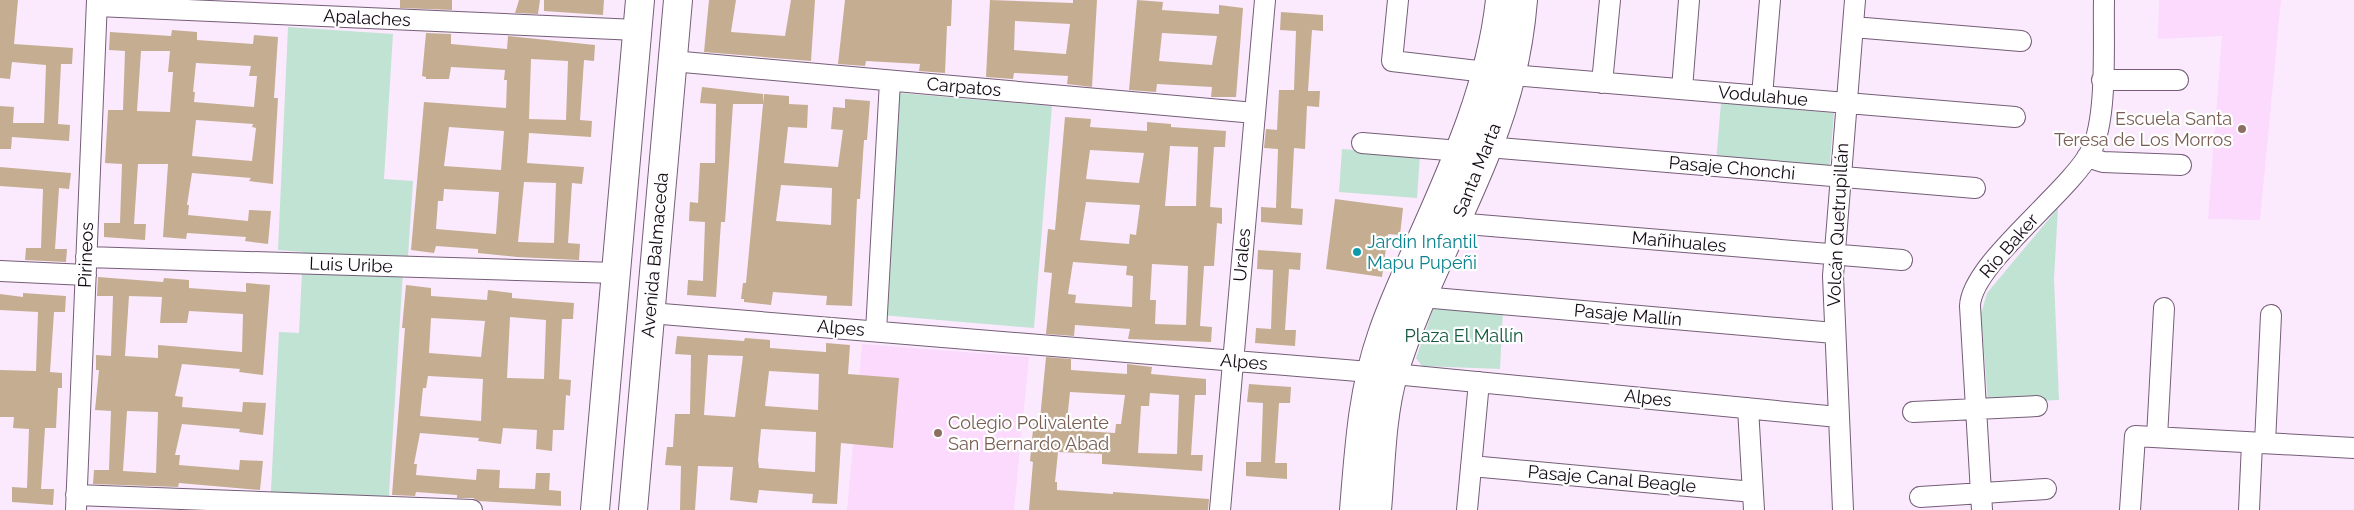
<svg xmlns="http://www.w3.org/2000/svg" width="2354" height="510" viewBox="0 0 2354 510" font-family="Raleway,sans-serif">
<rect width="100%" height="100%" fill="#fbeafd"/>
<path fill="#fbdafe" d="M2159 0H2281L2260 220 2208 219 2222 36 2158 39Z
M862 344 1029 357 1014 510H847Z"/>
<path fill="#c1e3d3" d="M288 27 393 34 384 179 413 181 407 271H403L388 510H270L279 332 299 333 303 252 278 250Z
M900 93 1052 106 1034 328 881 315Z
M1721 103 1834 113 1829 173 1716 163Z
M1342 149 1420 155 1417 198 1339 192Z
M2058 208 2054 279 2059 400 1988 403 1981 314 1987 293Z
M1435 304 1503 309 1500 369 1422 366 1416 358Z"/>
<path fill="#c5ad92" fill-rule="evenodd" d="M0 0H18L14 44 73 48 72 64H61L58 124 70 125 69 141 12 137 11 149H0V106L14 107 13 123H44L46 65 12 62 10 79 0 78Z
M400 0H452V10L400 8Z
M519 0H540L538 14 515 13Z
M544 0H604L603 15 544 11Z
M709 0H736L731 32 785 36 791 0H815L811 61 704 52Z
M845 0H952L951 26H947L945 73 919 71 920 64 866 61 865 66 838 64Z
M990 0 1073 3V0H1097L1092 87 1067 84 1068 76 1014 73 1013 79 986 77ZM1015 21 1070 24 1066 54 1014 50Z
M1137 0 1163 2 1162 10 1219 14V5L1243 8 1236 97H1211L1212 87 1157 84 1156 92 1129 90ZM1162 33 1217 36 1212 65 1159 61Z
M1281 12 1323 15V31L1312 30 1308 91H1320L1319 107 1307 106 1305 149 1294 148 1291 208 1303 209 1302 225 1261 222V207L1276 208 1278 149 1264 148 1266 129 1277 130 1279 90H1294L1296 31 1280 30Z
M172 30 197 32V40L253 44 254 35 278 37 274 98H278L273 184 249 181 251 178 192 173 187 205H189L188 215 248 221 249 210 271 211 268 244 245 241 246 237 187 233 186 239 163 237 168 164H138L134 224H146L145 240 104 237V223H120L122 164 105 163 108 110H123L125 51 109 50 110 32 171 36ZM141 51H170L168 72H173L170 112 137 111ZM196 63 251 66 249 76H257L254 107 194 102 195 92H193ZM196 120 253 124 252 127 256 128 252 161 192 156Z
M426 33 451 34V44L507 49 508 36 595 45 594 61 584 60 580 120 592 121 591 137 529 133 527 163 584 167 582 184 572 183 568 243 580 244 579 260 517 257 478 253V249L436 246 434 253 411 250 424 102 506 108 507 80H504L505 70 451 67 449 79H426V77L422 76ZM531 59 568 61 566 120 529 119ZM449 127 504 131 501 170 444 166ZM524 182 556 183 554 243 518 242ZM444 189 499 192 496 234 436 229 438 201H443Z
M702 87 763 94V104H733L725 222H721L716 297 687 295 688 280 703 281 705 222 689 221 690 202 698 203 700 163H715L716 104 700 103Z
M764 94 789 96V104L808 105 807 128 788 127 784 163 838 167 843 130 831 129 833 107 845 108V99L870 101 867 140H864L860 199H857L852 306 826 305 827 296 773 292 771 305 744 302V299H741L743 283H746ZM781 185 832 188 831 225 776 221Z
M1065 117 1091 119 1090 127 1147 131V122L1171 124V127L1226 131 1225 147H1214L1210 207 1222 208V224L1217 223 1214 266H1204L1200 326 1212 327 1211 342 1128 339 1130 329 1075 325 1074 336 1046 334 1052 273 1044 272 1048 229 1055 230ZM1170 146 1198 147 1196 206H1165ZM1090 150 1144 153 1139 183 1086 179ZM1086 202 1140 205 1136 235 1130 234 1129 244 1080 240ZM1073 262 1127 266 1126 275 1133 276 1132 307 1075 303 1076 295 1068 294ZM1152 264 1188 266 1186 325 1155 324 1156 300H1150Z
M0 167 71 173 69 189 59 188 55 249H67L66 262 25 260 26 248H41L43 189 0 186Z
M1335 199 1403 208 1400 235 1388 234 1382 277 1326 269Z
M1258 250 1301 253 1300 270 1289 269 1285 330H1296L1295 346 1255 343 1256 328 1271 329 1273 270 1257 269Z
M98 277 163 282 164 278 189 280V288L246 292V283L270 285 263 375 239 372 240 369 182 364 175 396 183 397 182 407 242 412 243 402 266 403 263 435 239 432 240 429 182 424 175 455H180L179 465 239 470 240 460 263 461 260 490 179 483 178 487 93 484 94 470H109L111 411 95 410 99 370H96V355L111 356 113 296H97ZM129 296 162 297 160 323H187L189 311 243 314 242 352 158 345V358L125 356ZM127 411 158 412 156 473 123 471Z
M406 285 431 288V296L487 300 488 290 512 293V298L574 303 573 319H562L559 379 571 380 570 396 566 395 564 430H553L552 451 536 449 537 430 503 428 501 444 478 441 479 438 420 433 414 464H417L416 475 476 480 477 469 500 470 499 488 535 489 536 473H550L549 490 561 491V506L479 501 473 498H457V495L416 492 415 496 392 495 405 328H402ZM510 317 546 320 544 379 507 378ZM431 318 485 321 481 357 429 353ZM428 376 483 379 481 421 420 416 423 388H426Z
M23 293 66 296 65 312H54L50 372 62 373V388H58L56 428H45L41 489H54L53 505 12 502V487L27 488 29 429 13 428 14 417H0V370L36 371 38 312 0 310V294L23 297Z
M677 336 744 341 745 338 770 340V348L826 352V343L850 345 848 374 899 378 893 448 841 443 837 504 812 503 813 494 759 490 757 503 730 500 733 467 698 466 695 510H680L681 466 665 465 667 447H673L675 414H690L691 355 675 354ZM708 355 743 356 735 417 704 415ZM769 371 819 374 818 410 765 406ZM761 429 816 432 815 472 759 468 758 460Z
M1046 357 1071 359V370L1127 374V364L1152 367 1151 374 1206 379V395H1195L1191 455H1203L1202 471 1102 464V454L1058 452 1055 482H1057V490L1113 494V492L1209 499 1208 510H1029L1033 462 1030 461 1034 419H1040ZM1070 392 1125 395 1121 424H1116L1115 433 1066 430ZM1150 393 1179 395 1177 454 1138 453 1141 406H1149Z
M1249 384 1291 387 1290 403H1279L1275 463H1287V479L1246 476V462H1261L1263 403 1247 402Z"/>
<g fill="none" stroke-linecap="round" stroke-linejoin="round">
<defs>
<path id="street" d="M1398 0 1392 61 1486 72
M97 6 637 30
M1853 27 2021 41
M672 61 1255 113
M1511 75 2015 117
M2102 80H2178
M1602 83 1610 0
M1682 89 1689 0
M1762 96 1770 0
M1362 143 1460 151
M1488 147 1975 188
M2087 157 2103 162 2181 165
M1455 223 1902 260
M86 257 616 273
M0 271 86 275
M1422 297 1834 333
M650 313 1394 374 1838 417
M876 331 890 81
M1748 408 1754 510
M1913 412 2037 406
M2157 437 2164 308
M2265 443 2271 315
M1471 466 1753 492
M76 495 472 510
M1920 497 2046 489
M76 510 97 0
M1220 510 1265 0
M1467 510 1479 382
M1843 510 1833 276 1855 0
M1982 510 1970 306C1971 264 2069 193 2091 151 2108 118 2103 40 2104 0
M2130 510 2135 436 2354 448
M2249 510 2252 443"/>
<path id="secondary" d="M595 510 640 0
M633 510 678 0
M1354 510C1359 450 1362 392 1382 335 1390 310 1402 285 1412 261 1449 177 1490 93 1500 0
M1377 510C1381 465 1381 418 1393 375 1417 296 1458 224 1488 147 1507 100 1519 50 1523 0"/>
</defs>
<use href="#street" stroke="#755d78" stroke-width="22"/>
<use href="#secondary" stroke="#755d78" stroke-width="30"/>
<use href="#street" stroke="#fff" stroke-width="20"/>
<use href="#secondary" stroke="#fff" stroke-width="28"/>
</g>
<g fill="#8d6e63" stroke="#fefefe" stroke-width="2">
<circle cx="2242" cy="129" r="5"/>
<circle cx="938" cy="433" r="5"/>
</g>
<circle fill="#0f9aa8" stroke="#fefefe" stroke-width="2" cx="1357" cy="252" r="5"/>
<g text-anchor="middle" stroke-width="4.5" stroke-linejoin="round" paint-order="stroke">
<g font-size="18" fill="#130a14" stroke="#fefefe">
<text transform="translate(367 18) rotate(3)" y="6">Apalaches</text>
<text transform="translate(964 87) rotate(5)" y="6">Carpatos</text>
<text transform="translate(1763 96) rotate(5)" y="6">Vodulahue</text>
<text transform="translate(1732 168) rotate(5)" y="6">Pasaje Chonchi</text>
<text transform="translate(1477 170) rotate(-68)" y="6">Santa Marta</text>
<text transform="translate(1838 225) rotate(-87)" y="6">Volcán Quetrupillán</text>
<text transform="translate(1679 242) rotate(5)" y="6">Mañihuales</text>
<text transform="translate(2009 246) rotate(-49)" y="6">Río Baker</text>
<text transform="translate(86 255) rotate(-88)" y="6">Pirineos</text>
<text transform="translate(655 255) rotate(-85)" y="6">Avenida Balmaceda</text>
<text transform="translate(1242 255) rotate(-85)" y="6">Urales</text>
<text transform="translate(351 265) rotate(2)" y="6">Luis Uribe</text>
<text transform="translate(1628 315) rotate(5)" y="6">Pasaje Mallín</text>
<text transform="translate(841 328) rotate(5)" y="6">Alpes</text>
<text transform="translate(1244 362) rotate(5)" y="6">Alpes</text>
<text transform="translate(1648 398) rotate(6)" y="6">Alpes</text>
<text transform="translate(1612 479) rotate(5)" y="6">Pasaje Canal Beagle</text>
</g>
<g font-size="18" fill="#785e54" stroke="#fefefe" text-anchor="end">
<text x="2232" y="125">Escuela Santa<tspan x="2232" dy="21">Teresa de Los Morros</tspan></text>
<text x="948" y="429" text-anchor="start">Colegio Polivalente<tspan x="948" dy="21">San Bernardo Abad</tspan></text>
</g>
<g font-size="18" fill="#0d838f" stroke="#fefefe" text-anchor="start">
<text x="1367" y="248">Jardín Infantil<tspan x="1367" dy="21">Mapu Pupeñi</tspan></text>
</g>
<g font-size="18" fill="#13553e" stroke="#fefefe">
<text x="1464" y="342">Plaza El Mallín</text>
</g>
</g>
</svg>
